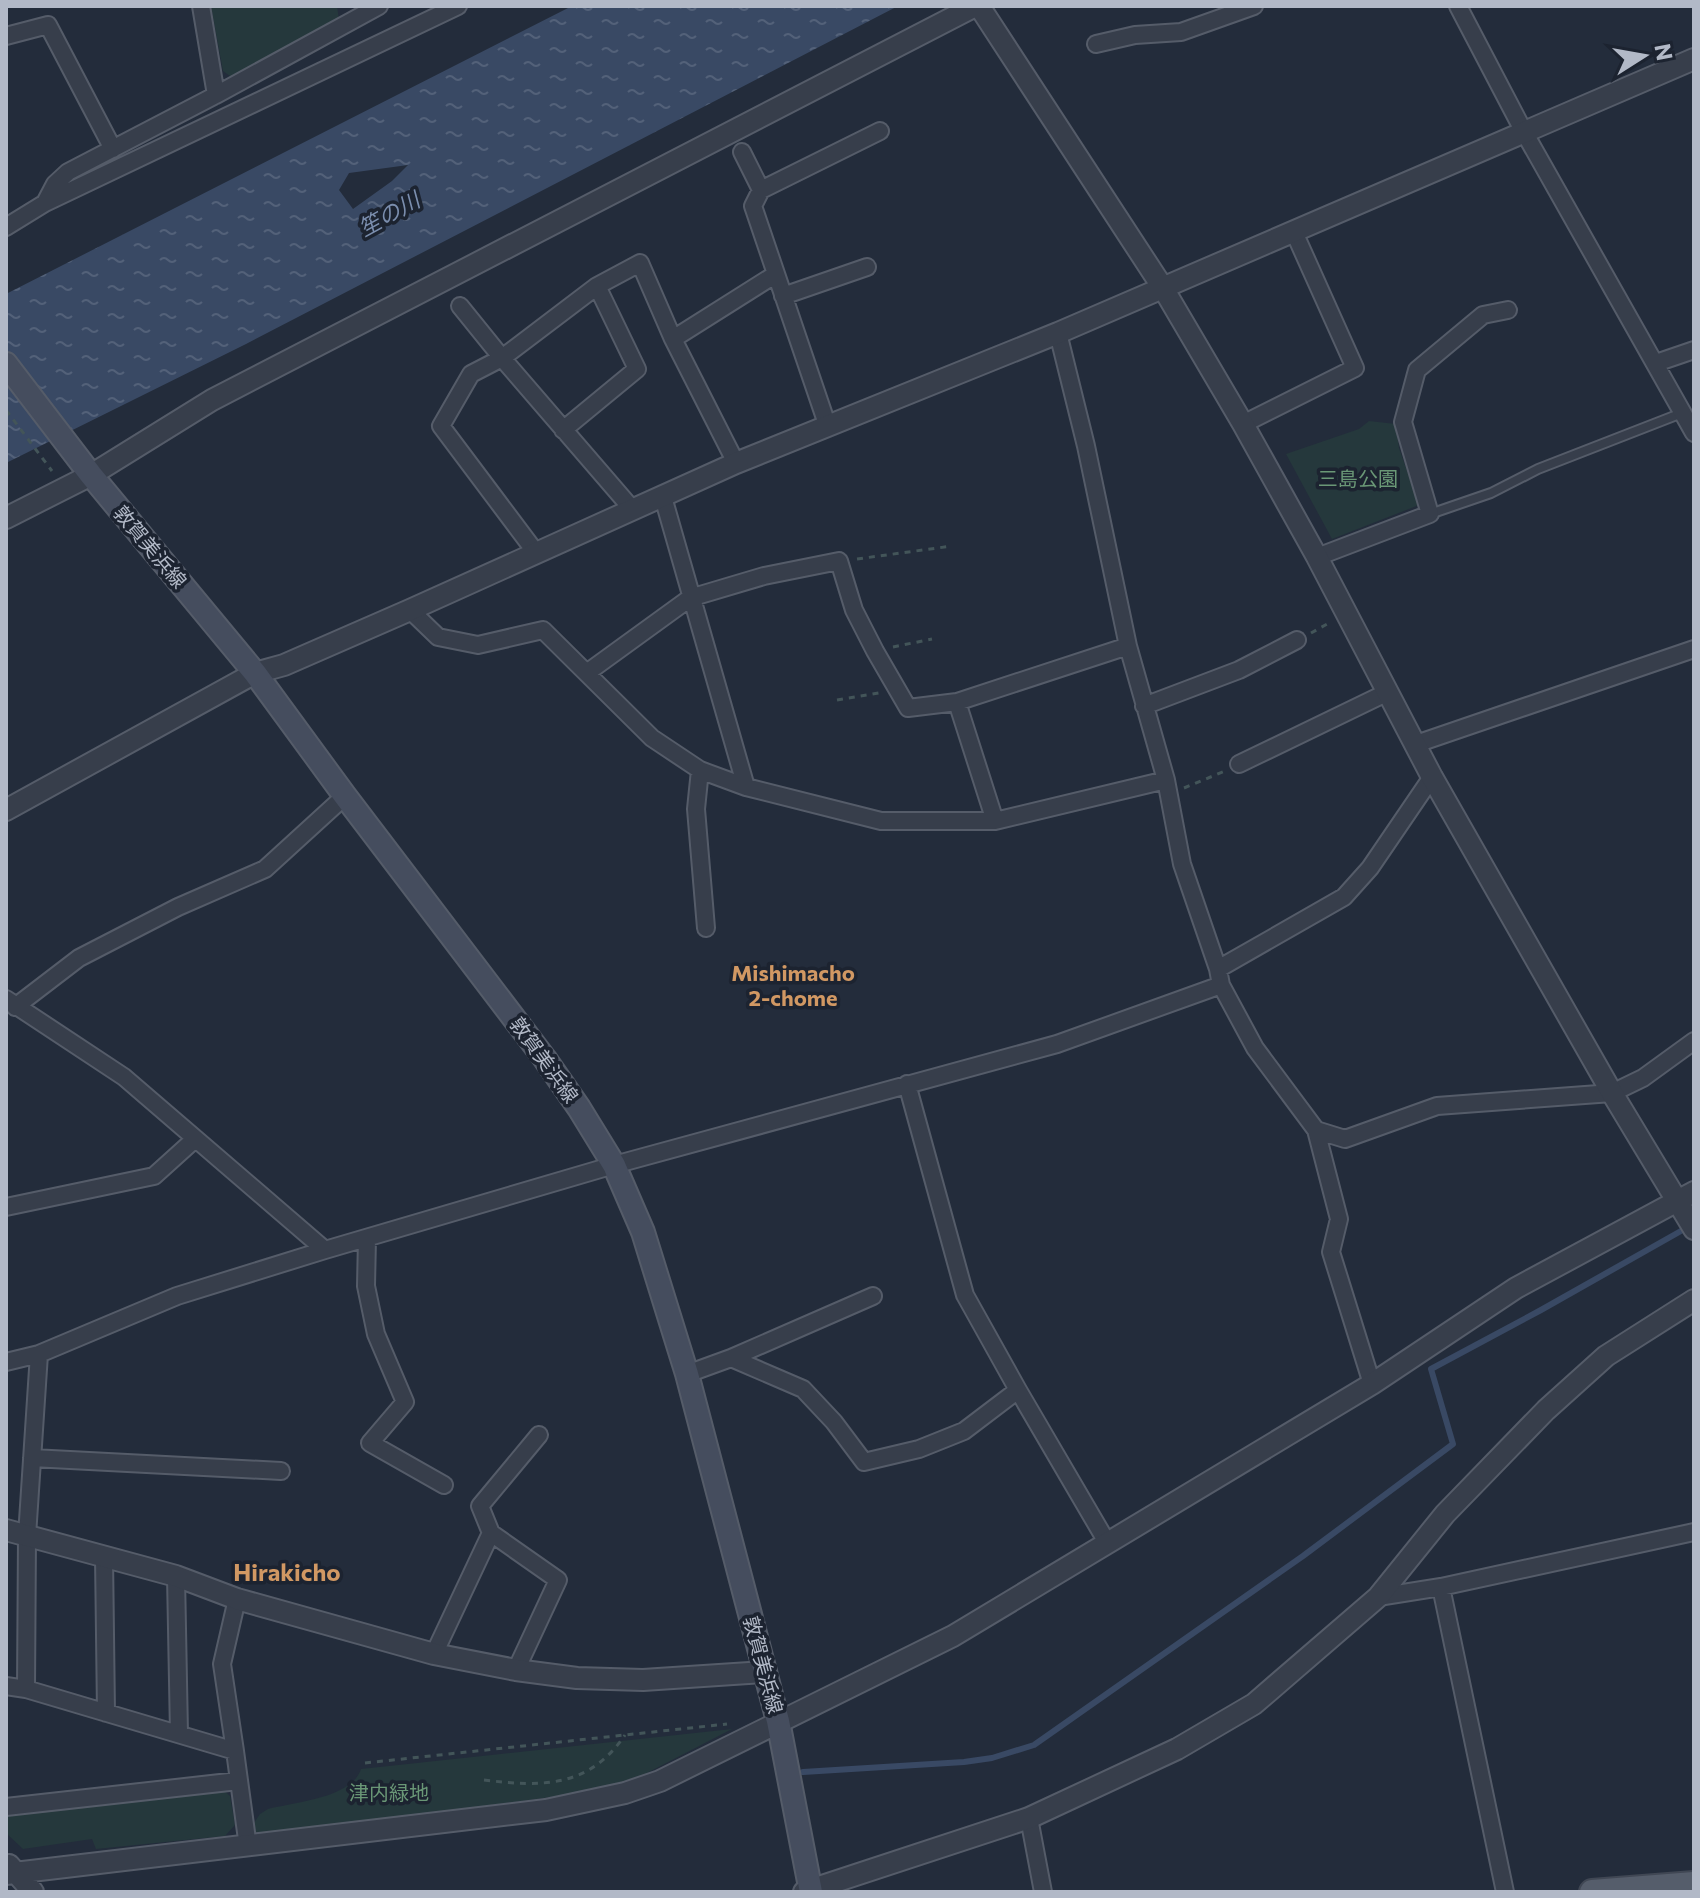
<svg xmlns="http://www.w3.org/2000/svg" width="1700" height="1898" viewBox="0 0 1700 1898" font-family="Commissioner,'Noto Sans JP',sans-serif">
<defs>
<pattern id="water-ripples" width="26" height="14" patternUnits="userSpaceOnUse" patternTransform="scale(2)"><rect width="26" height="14" fill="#394964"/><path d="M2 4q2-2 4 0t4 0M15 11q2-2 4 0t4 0" fill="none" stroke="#536179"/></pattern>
</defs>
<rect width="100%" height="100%" fill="#232c3b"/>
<path fill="#25383c" d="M211 6H337L339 20 233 78 223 71Z
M1369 421 1396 424 1399 448 1419 505 1332 539 1286 454 1359 429Z
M732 1729 641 1776 605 1787 551 1797 259 1837 253 1836 252 1826 260 1814 268 1809C295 1802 352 1798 361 1769Z
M221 1788 230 1796 235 1825 225 1836 96 1849 92 1839 23 1849 6 1833V1814Z"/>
<path fill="url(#water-ripples)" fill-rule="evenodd" d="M572 6H898L246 344 6 463V294ZM408 165 392 181 353 209 339 190 349 173Z"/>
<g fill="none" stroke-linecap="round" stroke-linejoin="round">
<path stroke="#394964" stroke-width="6" d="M803 1772 964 1762 992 1758 1034 1745 1303 1556 1453 1444 1431 1369 1541 1310 1688 1227"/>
<defs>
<path id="service" d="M1430 514 1491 493 1538 469 1682 413"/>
<path id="minor" d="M201 6 216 95 379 6
M1458 6 1524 132 1694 433
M6 36 48 25 113 149
M1096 44 1135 35 1181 32 1254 6
M742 152 761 190
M45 203 55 184 68 172 216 95
M6 227 45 203 458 6
M783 296 867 267
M460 306 502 358 471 374 441 426 537 554
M1058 333 1086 446 1128 646 1166 780 1182 864 1218 969 1221 985 1255 1048 1316 1130 1345 1139 1437 1106 1612 1093 1643 1078 1694 1041
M673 339 776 274
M1656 363 1694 350
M1243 424 1355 368 1294 232
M828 427 753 206 761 190 880 131
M563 430 637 369 597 286
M663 497 746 787 881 821H995L1166 780
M633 510 502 358 597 286 640 263 673 339 736 463
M1317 557 1430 514 1403 422 1417 370 1483 315 1508 310
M410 610 438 637 478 645 543 630 652 738 700 770 746 787
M588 672 690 598 764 576 839 561 854 610 875 651 908 708 957 702
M1144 706 1239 670 1297 640
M1416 744 1694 649
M1239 764 1388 692
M700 770 696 809 706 928
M995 821 957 702 1128 646
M1218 969 1344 897 1370 868 1432 777
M6 999 124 1077 325 1250
M15 1007 79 958 178 907 265 869 345 796
M907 1084 965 1295 1018 1390 1108 1544
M1316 1130 1339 1219 1331 1252 1372 1384
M6 1207 154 1176 195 1139
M367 1238 366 1286 376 1334 405 1402 370 1443 444 1485
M731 1358 873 1296
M6 1362 39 1354 177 1296 325 1250 614 1165 1057 1044 1221 985
M687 1374 731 1358 803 1389 834 1422 864 1462 919 1449 964 1431 1018 1390
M32 1458 281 1471
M491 1533 480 1506 539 1435
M104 1556 106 1713
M176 1576 179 1734
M1441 1587 1505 1892
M1378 1597 1441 1587 1694 1532
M434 1654 491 1533 558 1580 516 1670
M6 1686 26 1689 235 1751 222 1664 237 1599
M26 1689 27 1536 39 1354
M235 1751 248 1847
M6 1807 238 1781
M1029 1818 1043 1892"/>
<path id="tertiary" d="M979 6 1163 288 1243 424 1317 557 1432 777 1612 1093 1694 1229
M6 518 91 475 212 400 975 6
M6 810 255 673 284 665 410 610 736 463 1058 333 1694 59
M6 1530 176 1576 237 1599 434 1654 516 1670 577 1678 643 1680 765 1672
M9 1865 33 1892
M6 1874 546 1810 625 1793 660 1781 953 1636 1372 1384 1516 1288 1694 1192
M804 1892 1029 1818 1177 1749 1254 1704 1378 1597 1445 1514 1546 1410 1606 1356 1694 1300"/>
<path id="secondary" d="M6 364 91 475 255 673 345 796 545 1059 579 1108 614 1165 643 1232 687 1374 778 1721 811 1892"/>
<path id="primary" d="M1592 1892 1694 1884"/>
</defs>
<use href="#service" stroke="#555c69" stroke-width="12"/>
<use href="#minor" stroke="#555c69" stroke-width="20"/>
<use href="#tertiary" stroke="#555c69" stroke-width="24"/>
<use href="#secondary" stroke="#555c69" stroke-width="26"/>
<use href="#primary" stroke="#404754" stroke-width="28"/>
<path stroke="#435559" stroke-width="3" stroke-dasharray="6 6" stroke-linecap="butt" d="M6 410 52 471
M857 559 952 546
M1311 633 1329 623
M893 647 932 639
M837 700 879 693
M1184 788 1225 771
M365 1763 727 1724
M484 1780C542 1787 589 1788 625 1735"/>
<use href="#service" stroke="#373e4b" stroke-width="8"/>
<use href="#minor" stroke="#373e4b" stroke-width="16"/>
<use href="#tertiary" stroke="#373e4b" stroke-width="20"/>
<use href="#secondary" stroke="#454d5e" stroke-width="22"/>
<use href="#primary" stroke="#555d6b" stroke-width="24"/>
</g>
<g text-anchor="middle" stroke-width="7" stroke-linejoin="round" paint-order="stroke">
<g font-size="20" fill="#6a9776" stroke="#1c2330">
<text x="1358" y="486">三島公園</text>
<text x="389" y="1800">津内緑地</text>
</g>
<g font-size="20" fill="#b2b9c7" stroke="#1c2330">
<text transform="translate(150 547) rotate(50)" y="7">敦賀美浜線</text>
<text transform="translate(544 1060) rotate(54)" y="7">敦賀美浜線</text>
<text transform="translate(763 1665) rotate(75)" y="7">敦賀美浜線</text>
</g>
<g font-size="22" font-style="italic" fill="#7b8eae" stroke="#1c2330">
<text transform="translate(389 214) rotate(-29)" y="8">笙の川</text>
</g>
<g font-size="22" font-weight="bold" fill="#d19863" stroke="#1c2330">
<text x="793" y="981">Mishimacho<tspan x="793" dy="25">2-chome</tspan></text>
</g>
<g font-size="24" font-weight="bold" fill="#d19863" stroke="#1c2330">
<text x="287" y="1581">Hirakicho</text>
</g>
</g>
<rect width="1700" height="1898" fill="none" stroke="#b2b9c7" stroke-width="16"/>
<g transform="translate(1644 56) rotate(79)" stroke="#1c2330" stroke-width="6" paint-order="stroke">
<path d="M0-6L14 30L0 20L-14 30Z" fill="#b2b9c7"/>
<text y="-12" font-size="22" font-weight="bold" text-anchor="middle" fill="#b2b9c7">N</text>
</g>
</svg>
